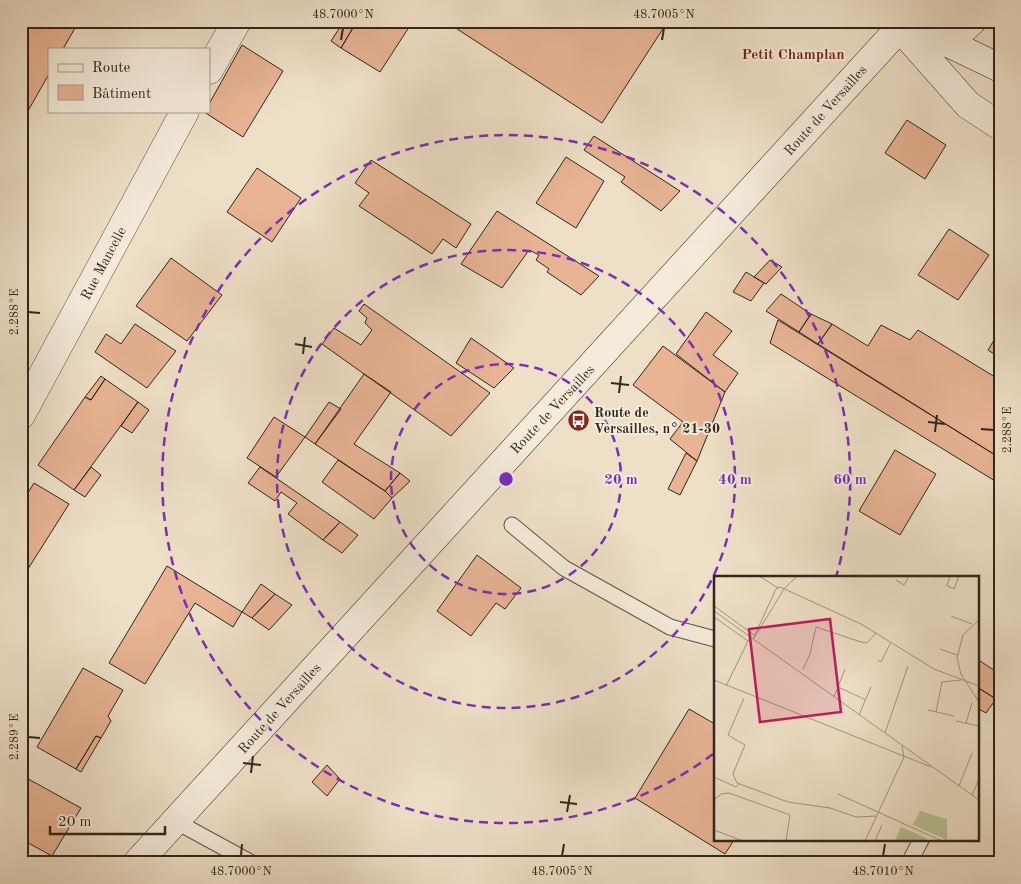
<svg xmlns="http://www.w3.org/2000/svg" width="1021" height="884" viewBox="0 0 1021 884" font-family="'Old Standard TT',serif">
<rect width="100%" height="100%" fill="#eee0c7"/>
<filter id="stains"><feTurbulence type="fractalNoise" baseFrequency=".004" numOctaves="4"/><feColorMatrix values="0 0 0 0 .2 0 0 0 0 .09 0 0 0 0 .02 0 0 0 .5 -.17"/></filter>
<radialGradient id="worn" r=".72"><stop offset=".6" stop-color="#630" stop-opacity="0"/><stop offset="1" stop-color="#630" stop-opacity=".3"/></radialGradient>
<path fill="#e8b494" stroke="#2f261b" d="M21 21H79L63 49H49V74L21 123Z
M344 21H357L341 48 331 41Z
M357 21H413L380 72 341 48Z
M453 21H668L602 123 451 25Z
M242 45 283 71 243 137 204 112 209 111V104Z
M907 120 946 145 925 179 885 153Z
M594 136 680 191 661 211 621 182 625 177 584 150Z
M566 157 604 181 576 228 536 203Z
M371 160 471 224 456 248 443 239 432 254 359 206 369 193 355 183Z
M257 168 301 198 272 242 227 212Z
M497 211 599 276 581 295 547 272 549 269 536 260 539 255 529 250 502 288 461 264Z
M949 229 989 255 958 300 918 275Z
M171 258 222 295 187 341 136 306Z
M770 260 782 267 766 284 754 277Z
M746 272 764 283 751 301 733 292Z
M781 294 811 314 799 332 766 311Z
M364 304 490 393 451 436 322 344 334 328 361 345 372 330 365 323 367 318 359 311Z
M706 312 732 331 713 355 738 373 725 392 676 354Z
M811 314 832 324 818 344 799 332Z
M778 320 1000 458V484L770 343Z
M135 324 176 351 147 388 95 352 106 334 121 344Z
M832 324 868 346 881 325 910 340 918 330 1000 380V458L818 344Z
M999 332 1000 333V358L988 350Z
M471 338 514 368 494 388 456 363Z
M663 346 725 392 697 461 670 439 683 422 633 385Z
M364 374 391 392 354 444 400 473 385 491 315 444Z
M101 376 105 379 91 400 85 397Z
M105 379 138 402 74 490 38 465 85 397 91 400Z
M138 402 149 410 132 433 121 426Z
M329 402 341 409 315 444 305 437Z
M274 417 305 437 276 477 247 458Z
M895 450 936 474 900 535 859 511Z
M686 453 697 461 680 495 668 489Z
M338 460 385 491 392 498 374 519 322 482Z
M91 467 101 475 85 497 74 490Z
M260 467 340 522 323 540 288 514 297 503 281 492 275 501 248 483Z
M400 473 410 481 392 498 385 491Z
M34 483 69 504 21 580V504Z
M340 522 358 535 342 553 323 540Z
M477 555 521 588 505 609 496 603 471 636 437 611Z
M167 566 242 612 233 627 195 603 145 684 109 663Z
M261 584 275 594 252 618 242 612Z
M275 594 292 605 269 630 252 618Z
M980 661 1000 674V693L996 699 977 687V665Z
M83 668 123 690 108 716 111 721 101 738 96 736 76 769 37 747Z
M977 687 996 699 986 713 977 708Z
M689 709 715 724V840H734L725 854 635 798Z
M96 736 101 738 81 772 76 769Z
M327 765 340 779 327 796 312 782Z
M21 775 81 808 52 856 21 839Z"/>
<g fill="none" stroke-linecap="round" stroke-linejoin="round">
<defs>
<path id="lane" d="M512 525 564 568 670 627 715 639
M175 821 252 863
M909 863 921 840"/>
<path id="street" d="M948 43 972 21
M209 70 237 21
M21 415 185 111"/>
<path id="secondary" d="M900 28 968 105 1000 126
M900 28 948 43 1000 68
M137 863 906 21"/>
</defs>
<use href="#lane" stroke="#5f5446" stroke-width="17"/>
<use href="#street" stroke="#5f5446" stroke-width="29"/>
<use href="#secondary" stroke="#2f261b" stroke-width="29"/>
<use href="#lane" stroke="#f4ebdb" stroke-width="15"/>
<use href="#street" stroke="#f4ebdb" stroke-width="28"/>
<use href="#secondary" stroke="#f4ebdb" stroke-width="28"/>
</g>
<path fill="none" stroke="#2f261b" stroke-width="2" d="M341 40 343 28M662 40 664 28M28 312 40 313M295 344 312 347M303 354 305 337M611 383 629 385M619 393 621 376M928 422 945 424M981 429 994 430M935 432 937 415M28 737 40 738M243 763 261 765M251 773 253 756M560 802 577 804M567 812 570 795M241 856 242 844M562 856 564 844M883 856 885 844"/>
<g fill="none" stroke="#7b2cbf" stroke-width="2.5" stroke-dasharray="9 6">
<circle cx="506" cy="479" r="115"/>
<circle cx="506" cy="479" r="229"/>
<path d="M713 754A344 344 0 1 1 836 577"/>
</g>
<defs>
<symbol id="bus-disc" viewBox="-11 -11 22 22"><circle r="9.5" fill="#8f2418" stroke="#f4ebdb"/><path d="M-5-6H5V4H4V6H2V4H-2V6H-4V4H-5ZM-3.5-4V0h7V-4ZM-3.5 1.2v1.5H-2V1.2ZM2 1.2v1.5H3.5V1.2Z" fill="#fff"/></symbol>
</defs>
<g fill-rule="evenodd">
<use href="#bus-disc" x="566" y="408" width="25" height="25"/>
</g>
<g text-anchor="middle" stroke-width="4" stroke-linejoin="round" paint-order="stroke">
<g font-size="14" fill="#2f261b" stroke="#f4ebdb">
<text transform="translate(825 110) rotate(-48)" y="5">Route de Versailles</text>
<text transform="translate(103 263) rotate(-62)" y="5">Rue Mancelle</text>
<text transform="translate(552 409) rotate(-47)" y="5">Route de Versailles</text>
<text transform="translate(279 708) rotate(-48)" y="5">Route de Versailles</text>
</g>
<g font-size="14" font-weight="bold" fill="#2f261b" stroke="#f4ebdb" text-anchor="start">
<text x="594" y="417">Route de<tspan x="594" dy="16">Versailles, n° 21-30</tspan></text>
</g>
<g font-size="15" font-weight="bold" fill="#7a1f14" stroke="#f4ebdb">
<text x="793" y="59">Petit Champlan</text>
</g>
</g>
<g transform="translate(714 576)">
<rect width="265" height="265" fill="#eee0c7"/>
<path d="M206 235 233 243V264L199 249ZM187 251 212 262 211 265H181Z" fill="#b9c296"/>
<path fill="none" stroke="#a29682" stroke-width="1" d="M45 0 64 12M236 0 233 10 240 13 245 0M182 4 190 9 194 2 191 0M70 13 83 0M0 30 40 59M0 35 265 224M237 40 258 48M0 41 34 65M265 44 249 59 243 82 247 98 265 126M40 62 70 13M39 63 62 13 66 11 147 48 220 93 265 110M226 73 243 79M164 84 167 86 177 66M89 93 96 78 102 51 147 66 153 67 162 57M0 104 217 191M12 110 36 61M124 111 152 124M120 121 131 93M30 122 14 159 31 169 19 198 23 207 74 226 116 232 142 241 162 240M214 134 240 140M222 136 228 106 247 104M145 139 157 111M242 145 265 150M252 147 258 127M171 157 194 90M0 201 22 211 25 208M245 210 258 177M124 218 228 265M258 219 265 203M0 224 7 218 15 217 76 239 72 265M0 254 29 265M151 265 190 181 188 170M161 265 168 249"/>
<path fill="#c2185b" fill-opacity="0.15" stroke="#c2185b" stroke-width="2.5" d="M116 43 127 136 46 146 35 53Z"/>
<rect width="265" height="265" fill="none" stroke="#2f261b" stroke-width="2.5"/>
</g>
<circle cx="506" cy="479" r="8" fill="#7b2cbf" stroke="#f4ebdb" stroke-width="2.5"/>
<g font-size="15" text-anchor="middle" font-weight="bold" fill="#7b2cbf" stroke="#f4ebdb" stroke-width="4" stroke-linejoin="round" paint-order="stroke">
<text x="621" y="484">20 m</text>
<text x="735" y="484">40 m</text>
<text x="850" y="484">60 m</text>
</g>
<rect width="1021" height="884" fill="none" stroke="#eee0c7" stroke-width="55"/>
<rect x="48" y="48" width="162" height="65" fill="#f4ebdb" stroke="#a59c8e"/>
<rect x="58" y="64" width="25" height="8" fill="#f4ebdb" stroke="#a59c8e"/>
<text x="92" y="72" font-size="15" fill="#2f261b">Route</text>
<rect x="58" y="85" width="25" height="15" fill="#e8b494" stroke="#a59c8e"/>
<text x="92" y="98" font-size="15" fill="#2f261b">Bâtiment</text>
<path d="M50 826v8h115v-8" fill="none" stroke="#2f261b" stroke-width="2.5"/>
<text x="58" y="826" font-size="15" fill="#2f261b" stroke="#f4ebdb" stroke-width="4" paint-order="stroke">20 m</text>
<rect x="28" y="28" width="966" height="828" fill="none" stroke="#2f261b" stroke-width="2"/>
<g font-size="12" text-anchor="middle" fill="#2f261b">
<text x="343" y="18">48.7000°N</text>
<text x="664" y="18">48.7005°N</text>
<text transform="translate(14 312) rotate(-90)" y="4">2.288°E</text>
<text transform="translate(1007 430) rotate(-90)" y="4">2.288°E</text>
<text transform="translate(14 737) rotate(-90)" y="4">2.289°E</text>
<text x="241" y="875">48.7000°N</text>
<text x="562" y="875">48.7005°N</text>
<text x="883" y="875">48.7010°N</text>
</g>
<rect width="100%" height="100%" filter="url(#stains)"/>
<rect width="100%" height="100%" fill="url(#worn)"/>
</svg>
